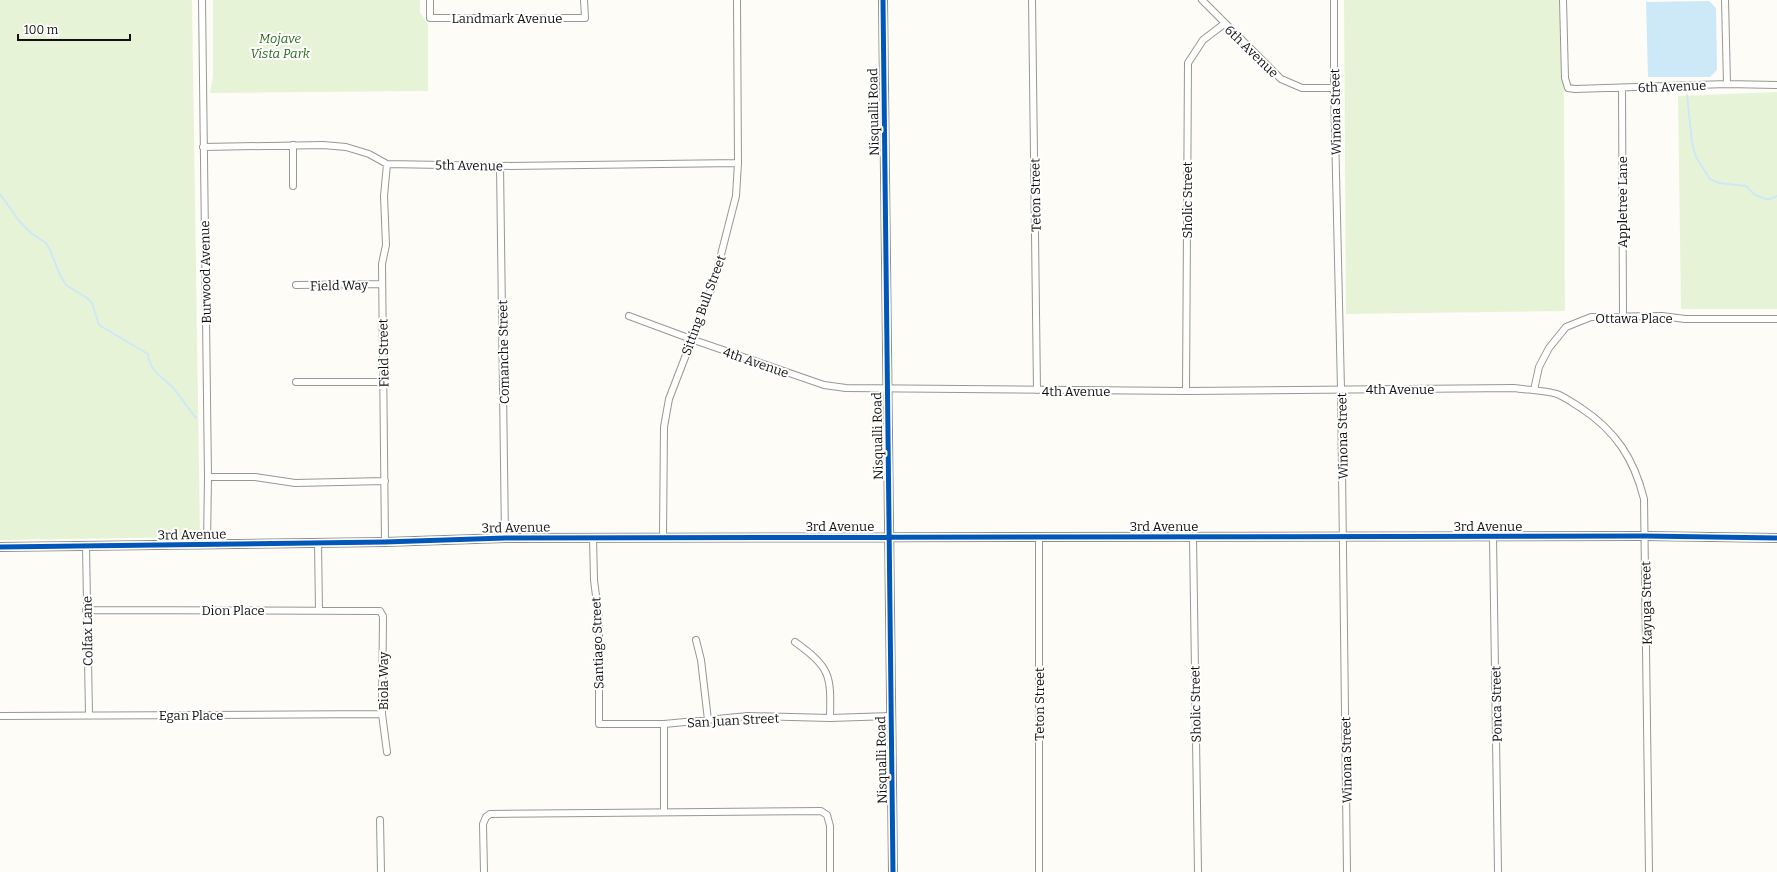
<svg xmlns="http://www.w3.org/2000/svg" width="1777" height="872" viewBox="0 0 1777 872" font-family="Bitter,serif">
<rect width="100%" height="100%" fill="#fdfcf7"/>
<path fill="#e7f3d7" d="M0 0H192L200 537 0 540Z
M213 0H420V12L428 25V91L210 93 213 77Z
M1344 0H1559L1564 97 1565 311 1346 314Z
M1777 92V309H1681L1678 96Z"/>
<path fill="#cde8f7" d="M1709 1 1716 8 1717 70 1710 77H1648L1646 2Z"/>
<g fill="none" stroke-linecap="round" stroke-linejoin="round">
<path stroke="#cde8f7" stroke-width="2" d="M1687 95 1692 143 1696 157 1710 179 1719 183 1746 186 1755 195 1766 199H1770L1777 196
M0 194 20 222 31 233 46 243 50 250 60 275 66 285 87 298 92 303 99 325 148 354C150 372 162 376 173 388 181 397 188 408 196 418"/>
<defs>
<path id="street" d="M202 0 208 477 207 544
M430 0V18H585L584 0
M1032 0 1037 390
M1202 0 1281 79 1302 88H1334
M1334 0V88L1341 389 1347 872
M1563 0 1565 78 1568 88 1575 89 1727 84 1777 85
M1725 0 1727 84
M1622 88 1623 316
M293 145V186
M203 147 323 145 346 147 369 154 387 164 500 166 738 163
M500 166 505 538
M296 285 382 284
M629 316 691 339 824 385 846 388 1186 391 1514 388C1527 390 1544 390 1557 394 1565 397 1573 403 1581 408 1616 431 1634 459 1644 499L1649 872
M296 382H384
M1534 390 1539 367 1549 348 1566 327 1591 317 1662 316 1685 319H1777
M1186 391 1188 63 1203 40 1224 24
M208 477H255L295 483 385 481
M663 537 664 427 669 399 714 282 736 196 738 163 737 0
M1039 537V872
M1193 537 1198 872
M1493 537 1498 872
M593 538 594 580 599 619V724H664L748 716 830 718 891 716
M318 542 319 611
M385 542 382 264 386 245 384 196 387 164
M86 546 89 715
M86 610 380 611 383 616 382 714 387 752
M696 640 701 660 708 720
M795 642C831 668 831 675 830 718
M0 716 382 714
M664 724V812
M380 820 381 872
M484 872 483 824 486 817 490 814 821 811 827 815 830 826V872"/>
<path id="secondary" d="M883 0 893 872
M0 547 385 542 505 538 1645 536 1777 538"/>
</defs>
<use href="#street" stroke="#979795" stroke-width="8"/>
<use href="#secondary" stroke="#8e8d8b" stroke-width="10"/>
<use href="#street" stroke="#fffffe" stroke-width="6"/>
<use href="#secondary" stroke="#f6f4eb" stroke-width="8"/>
<defs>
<path id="cycleway" d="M883 0 893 872
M0 547 385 542 505 538 1645 536 1777 538"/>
</defs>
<use href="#cycleway" stroke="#fff" stroke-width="8"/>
<use href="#cycleway" stroke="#0057b8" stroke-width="5"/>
</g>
<g text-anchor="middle" stroke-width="4" stroke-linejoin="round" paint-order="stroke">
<g font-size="13" fill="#111" stroke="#fff">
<text x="507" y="23">Landmark Avenue</text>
<text transform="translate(1252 51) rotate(44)" y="5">6th Avenue</text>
<text transform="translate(1672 86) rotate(-2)" y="5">6th Avenue</text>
<text transform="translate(873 112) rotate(-91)" y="5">Nisqualli Road</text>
<text transform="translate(1335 112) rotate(-91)" y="5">Winona Street</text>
<text transform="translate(469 165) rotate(1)" y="5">5th Avenue</text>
<text transform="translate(1035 195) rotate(-91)" y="5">Teton Street</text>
<text transform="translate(1187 200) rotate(-90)" y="5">Sholic Street</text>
<text transform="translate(1622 202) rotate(-90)" y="5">Appletree Lane</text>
<text transform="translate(205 272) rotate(-91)" y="5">Burwood Avenue</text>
<text transform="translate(339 285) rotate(-1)" y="5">Field Way</text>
<text transform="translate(703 305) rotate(-70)" y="5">Sitting Bull Street</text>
<text x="1634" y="323">Ottawa Place</text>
<text transform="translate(503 352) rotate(-91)" y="5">Comanche Street</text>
<text transform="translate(383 353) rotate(-91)" y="5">Field Street</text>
<text transform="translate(756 362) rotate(19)" y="5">4th Avenue</text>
<text x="1400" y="394">4th Avenue</text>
<text x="1076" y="396">4th Avenue</text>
<text transform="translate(877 436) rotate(-91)" y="5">Nisqualli Road</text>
<text transform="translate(1342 436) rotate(-91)" y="5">Winona Street</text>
<text x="840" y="531">3rd Avenue</text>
<text x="1164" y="531">3rd Avenue</text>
<text x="1488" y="531">3rd Avenue</text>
<text transform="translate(516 527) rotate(-1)" y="5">3rd Avenue</text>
<text transform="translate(192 534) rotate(-1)" y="5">3rd Avenue</text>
<text transform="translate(1646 603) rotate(-91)" y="5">Kayuga Street</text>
<text x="233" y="615">Dion Place</text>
<text transform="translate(87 631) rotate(-91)" y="5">Colfax Lane</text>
<text transform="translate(597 643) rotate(-92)" y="5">Santiago Street</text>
<text transform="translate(383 681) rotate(-90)" y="5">Biola Way</text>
<text transform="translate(1039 704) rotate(-90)" y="5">Teton Street</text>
<text transform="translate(1195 704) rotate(-91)" y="5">Sholic Street</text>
<text transform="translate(1496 704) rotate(-91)" y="5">Ponca Street</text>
<text x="191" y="720">Egan Place</text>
<text transform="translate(733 720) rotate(-3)" y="5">San Juan Street</text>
<text transform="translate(881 760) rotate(-91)" y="5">Nisqualli Road</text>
<text transform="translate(1346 760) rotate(-91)" y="5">Winona Street</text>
</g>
<g font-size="13" font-style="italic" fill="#2f6b1f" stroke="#fff">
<text x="280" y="43">Mojave<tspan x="280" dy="15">Vista Park</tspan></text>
</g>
</g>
<path d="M18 34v6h112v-6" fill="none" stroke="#111111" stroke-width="2"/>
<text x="24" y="34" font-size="12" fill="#111111" stroke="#ffffff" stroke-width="3" paint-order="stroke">100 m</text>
</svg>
